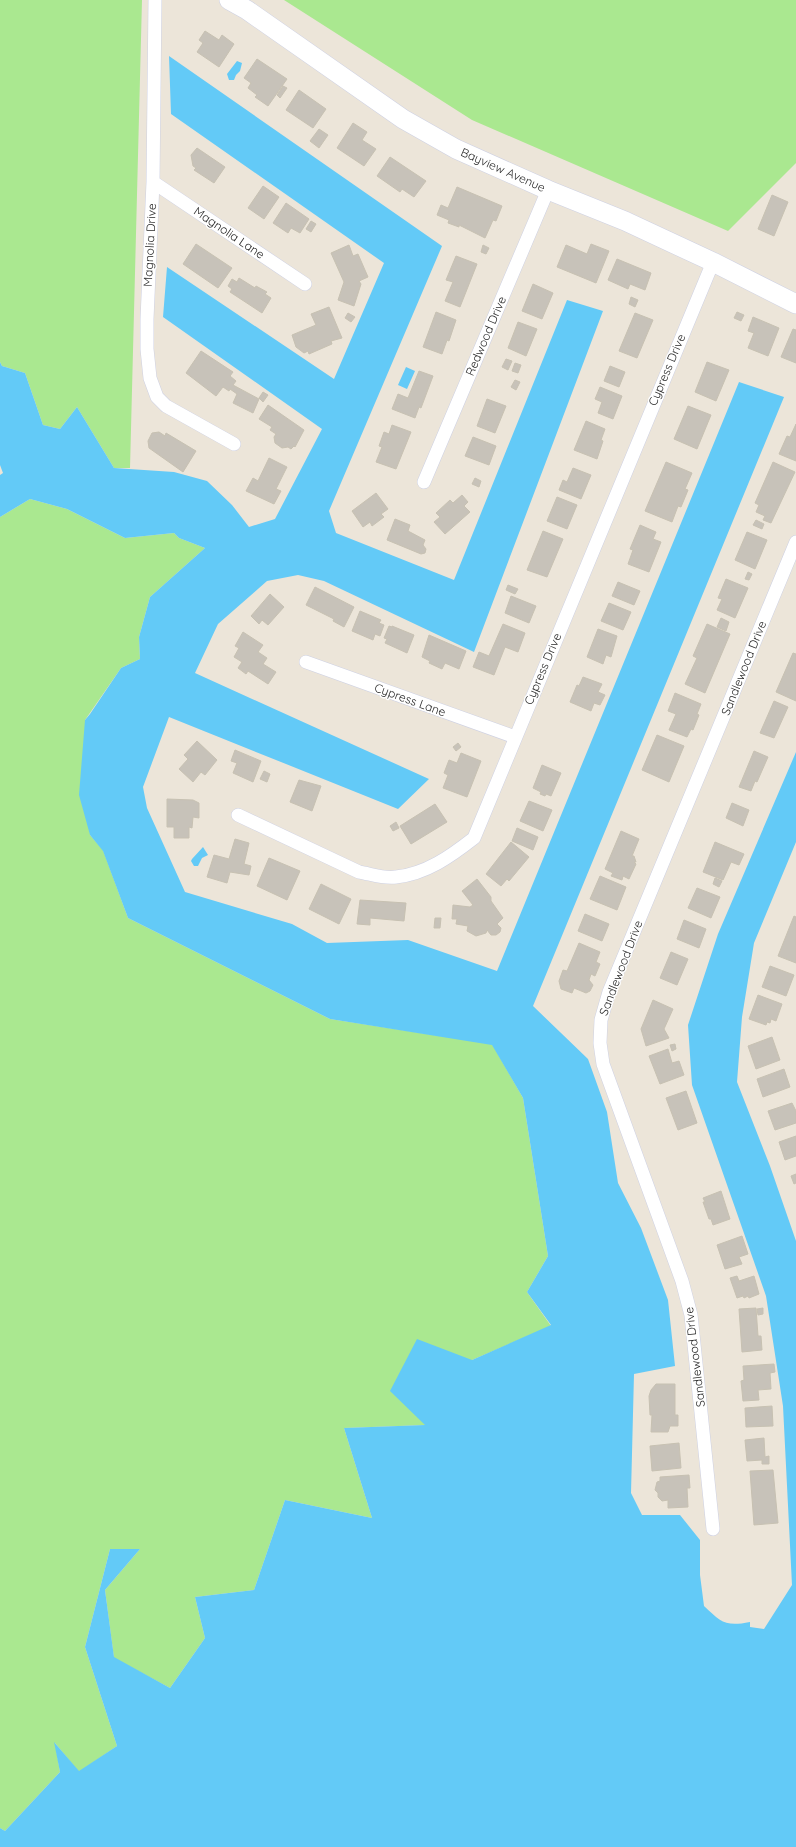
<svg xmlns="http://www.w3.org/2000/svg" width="796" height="1847" viewBox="0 0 796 1847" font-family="Quicksand,sans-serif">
<rect width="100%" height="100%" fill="#ece5d9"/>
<path fill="#aae890" d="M0 0H142L130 468H114L77 407 60 429 43 425 25 373 2 366 0 362Z
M284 0H796V163L728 231 472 120Z
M30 499 67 509 125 538 174 533 179 538 205 548 150 597 139 637 140 659 121 668 85 720 90 835 103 850 128 918 330 1019 492 1044 523 1098 548 1256 527 1292 551 1326 472 1360 426 1425 344 1428 372 1518 285 1500 254 1590 195 1597 205 1638 170 1688 114 1658 105 1590 140 1549H110L85 1647 117 1746 79 1772 55 1743 60 1772 5 1831 0 1828V517Z"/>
<path fill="#63caf7" d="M169 56 442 246 329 511 336 533 454 580 567 300 603 311 474 652 324 581 298 575 267 581 218 624 195 673 429 779 398 809 169 717 143 787 147 808 185 892 292 924 327 943 408 940 497 971 739 382 784 397 533 1006 588 1059 607 1112 618 1183 641 1228 668 1300 675 1366 634 1374 631 1493 642 1515H680L700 1540V1575L704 1606C721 1622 725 1627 750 1622V1627L764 1629 792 1585 783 1406 766 1296 692 1085 688 1025 718 934 796 752V842L754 943 742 1017 737 1082 770 1166 796 1241V1847H0V1828L5 1831 60 1772 54 1742 79 1771 117 1746 85 1647 110 1549H140L105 1590 114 1657 170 1688 205 1638 195 1597 254 1590 285 1500 372 1518 344 1428 425 1425 390 1391 417 1339 472 1360 551 1325 527 1292 548 1256 523 1098 492 1045 330 1019 128 918 103 851 90 835 79 795 85 720 90 714 121 668 140 659 139 637 150 597 205 548 179 538 174 533 125 538 67 509 30 499 0 517V475L3 473 0 465V362L2 366 25 373 43 425 60 429 77 407 114 468 174 472 207 481 232 505 249 527 275 519 322 429 163 317 167 267 334 379 384 263 171 114Z
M237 61 242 63 240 71 236 75 234 80H229L227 74Z
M406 367 415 371 407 389 398 385Z
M203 847 208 855 202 858 198 866H194L191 861 192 859Z"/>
<path fill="#c7c2b9" stroke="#c7c1b2" d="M205 31 219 40 222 35 234 44 219 67 197 52 203 43 199 40Z
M257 59 287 79 268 106 255 97 257 95 248 88 251 83 244 78Z
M283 86 287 88 280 98 277 95Z
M299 90 326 109 313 128 286 110Z
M353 123 367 132 362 140 376 149 364 166 337 148Z
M319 129 328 135 319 148 310 141Z
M197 148 225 167 214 183 194 170 196 168 193 166 191 155Z
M390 157 426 181 414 197 402 189 400 192 377 176Z
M263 186 279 197 264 219 248 208Z
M457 187 502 206 496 221 493 220 485 238 459 225V227L448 223 449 220 437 215 441 205 448 208Z
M772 195 788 202 774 236 758 229Z
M286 203 309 219 300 233 291 228 288 233 273 223Z
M311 221 316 224 311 232 306 229Z
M196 244 232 268 218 288 183 264Z
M591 244 609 251 596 283 557 267 566 245 587 254Z
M349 245 353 256 358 254 368 277 359 281 361 284 354 306 338 300 344 282 331 253Z
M483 245 489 248 486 254 481 252Z
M456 256 477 264 460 307 445 301 453 282 446 280Z
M617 259 651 273 645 290 630 284 628 289 608 280Z
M239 278 255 288 256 286 267 292 265 294 271 298 262 313 230 292 232 289 228 286 232 279 237 282Z
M533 284 553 293 542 319 522 311Z
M631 297 638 300 635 307 629 304Z
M329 307 342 338 331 341 332 344 309 354 308 351 304 353 296 347 292 335 316 325 311 314Z
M436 312 456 320 449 341 447 340 442 354 423 347Z
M737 312 744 315 741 321 734 318Z
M348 313 355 317 351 322 345 318Z
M635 313 653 320 637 358 619 351Z
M753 317 779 328 768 356 748 348 754 333 748 331Z
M518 322 537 329 526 356 508 348Z
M793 329 796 330V363L781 357Z
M201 351 233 372 230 376 236 381 233 385 259 399 253 413 233 403 237 394 230 389 229 391 223 387 216 396 186 373Z
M506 359 512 361 508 370 502 367Z
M707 362 729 370 716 401 695 392Z
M515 363 521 365 518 373 512 371Z
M610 366 625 372 619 387 604 381Z
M419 371 433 376 421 408 419 407 415 418 392 409 398 394 408 398Z
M515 380 520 382 516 390 511 387Z
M600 387 622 396 613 419 598 413 602 402 595 399Z
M263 392 268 395 263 402 259 398Z
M487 399 506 406 495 433 477 426Z
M268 405 304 430 295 447 294 446 291 449 288 447 282 448 275 443 274 437 276 434 270 430 272 427 259 419Z
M688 406 711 415 697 449 674 439Z
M586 421 605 429 601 440 603 441 597 459 574 450Z
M796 424V461L779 454 787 436 790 437Z
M392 425 411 432 396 469 376 462 382 447 379 446 384 432 389 434Z
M159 432 165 436 166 433 196 451 183 472 149 448 148 441 152 433Z
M473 437 496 446 489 465 465 456Z
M269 458 287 467 276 489 281 491 274 504 246 491 253 478 258 481Z
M666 462 692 473 685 489 688 490 681 507 678 506 672 522 645 511Z
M773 462 795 472 771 523 763 520 765 516 756 512 759 505 755 503Z
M573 468 591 475 581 499 559 490 563 480 567 482Z
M475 478 481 481 479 487 472 484Z
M376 493 388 509 381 514 384 517 372 526 370 522 363 527 352 511Z
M462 495 468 502 464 506 470 512 445 534 434 522 440 517 436 513 450 500 453 503Z
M557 497 577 505 567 529 547 521Z
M395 519 410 525 408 531 425 540 423 545 426 549 425 553 421 554 387 540Z
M756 520 764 524 762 529 753 525Z
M640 525 656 532 653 539 661 542 649 572 628 564 633 550 630 549Z
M543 531 563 539 547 577 527 570Z
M747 532 767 540 755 569 735 560Z
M748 572 752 574 749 580 745 579Z
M726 579 748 588 735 618 717 610 722 599 718 598Z
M618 582 640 591 634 605 612 596Z
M508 585 518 589 515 594 506 590Z
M315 587 354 607 344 627 333 621 334 619 306 605Z
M270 594 284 607 268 625 262 620 259 624 251 616Z
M511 596 536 606 529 623 505 613Z
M609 603 631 612 623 630 601 621Z
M360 611 381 620 379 623 384 625 380 636 375 634 373 640 352 631Z
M721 618 729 622 726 631 717 627Z
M503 624 525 633 518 652 505 647 494 675 473 667 479 652 489 656Z
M707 624 730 634 705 693 685 684 697 658 693 656Z
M389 626 392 627V626L414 635 407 653 385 643 387 639 384 638Z
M598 629 617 636 611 657 606 655 603 664 587 657Z
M243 632 263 645 258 652 267 658 263 664 276 672 268 684 248 671 246 674 238 668 242 662 234 657 239 648 235 646Z
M429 635 466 651 459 669 445 663 442 669 429 663 430 661 422 657Z
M793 653 796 654V701L776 692Z
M583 677 602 684 598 692 605 695 600 705 594 703 591 711 570 702 577 685 579 686Z
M675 693 701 704 697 714 699 715 693 730 691 729 687 737 669 730 676 714 668 711Z
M774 701 788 707 774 738 760 733Z
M657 735 684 746 669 782 642 770Z
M197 741 217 760 205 775 201 772 193 782 179 769 188 759 184 755Z
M458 743 461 747 456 751 453 747Z
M235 750 261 761 253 782 233 773 237 763 231 761Z
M754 751 768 757 757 782 755 781 751 791 739 787Z
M461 753 481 761 467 797 443 788 448 775 444 773 449 760 457 763Z
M542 765 561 773 551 796 546 794 545 796 540 794 541 792 533 788Z
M264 771 270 774 267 782 260 779Z
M299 780 321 786 312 811 290 802Z
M167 799 193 800 199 803V818L193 817 192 828 189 827V838H174V827H167Z
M529 801 552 810 543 831 520 821Z
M732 803 749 810 743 826 726 818Z
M435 804 447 822 411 844 400 826Z
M396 822 399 828 393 831 390 826Z
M517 828 538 837 533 850 512 841Z
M621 831 639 839 632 856H634L636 862H634L636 864 629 879 623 876 622 880 611 876 613 873 605 869Z
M235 839 249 843 244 864 251 866 249 875 230 872 227 883 207 877 214 855 229 859Z
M511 842 529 857 509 881 507 879 501 886 486 874Z
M715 842 744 854 739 865 731 862 723 880 703 872Z
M269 858 300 871 287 900 257 886Z
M600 876 626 887 617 910 590 899Z
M715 878 722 881 719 887 713 884Z
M477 879 491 897V901L503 918 497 924 501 928 500 932 496 935H491L487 930 486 933 476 936 467 931 468 926 456 924 457 919H452L453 905 470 907 473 905 462 891Z
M321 884 351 899 339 924 309 909Z
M697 888 720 897 711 918 688 908Z
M360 900 406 903 404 921 370 918V925L357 924Z
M585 914 609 924 602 941 578 931Z
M794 916 796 917V963L778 956Z
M435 918H441L440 928H434Z
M684 920 706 929 699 948 677 939Z
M579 943 600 952 596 962 600 964 595 976 591 974 589 980 593 985 590 991 586 993 574 988 572 993 561 989 559 981 563 970 567 971Z
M671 952 688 959 677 985 660 978Z
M770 966 794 975 786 996 762 987Z
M758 995 782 1004 776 1021 771 1019 770 1023 767 1022 766 1025 749 1019Z
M653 1000 673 1009 664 1029 669 1038 646 1046 641 1029Z
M772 1037 780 1060 756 1069 748 1046Z
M675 1044 676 1049 672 1051 670 1045Z
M668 1049 672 1063 679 1061 684 1075 660 1084 649 1056Z
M784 1069 790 1087 763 1097 757 1079Z
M686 1091 697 1123 678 1130 666 1098Z
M792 1103 796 1111V1123L775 1130 768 1111Z
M796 1136V1156L785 1160 779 1142Z
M796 1174V1183L794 1184 791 1176Z
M721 1191 730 1219 713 1225 711 1219H709L703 1202H705L703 1198Z
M742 1236 748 1254 739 1257 742 1264 725 1269 717 1245Z
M737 1276 739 1281 754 1276 759 1294 749 1298 748 1296 744 1298 743 1296 737 1298 730 1278Z
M756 1308 758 1336H761L762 1350 742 1352 739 1309Z
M763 1308V1314L758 1315 757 1309Z
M774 1364 775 1372 770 1373 771 1389 758 1390 759 1400 743 1401 741 1381 744 1380 743 1366Z
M656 1384H675V1415H678V1426H670L668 1432H651L652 1415H650L649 1396 651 1390Z
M772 1406 773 1426 746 1427 745 1408Z
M764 1438 765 1457 769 1456V1464H762V1460L747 1461 745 1440Z
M679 1443 681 1468 652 1471 650 1446Z
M773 1470 778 1523 754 1525 750 1471Z
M689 1475 690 1488H687L688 1507 668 1508V1500L662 1501 658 1497V1493L655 1490 657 1482 660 1481V1477Z"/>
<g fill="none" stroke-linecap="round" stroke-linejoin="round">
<defs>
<path id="street" d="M155 0 153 182 147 319V349L150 378 157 397 166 406 234 444
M153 182 305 284
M424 482 548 190
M306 662 515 737
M238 815 359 872C371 874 384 879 396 877 426 874 451 856 474 838L713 262
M713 1529 691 1315 682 1281 603 1064 600 1043 601 1020 609 992 796 542"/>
<path id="secondary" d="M229 0 247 10 403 119 456 149 548 190 625 221 713 262 796 304"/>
</defs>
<use href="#street" stroke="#ced1e3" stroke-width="14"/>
<use href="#secondary" stroke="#ced1e3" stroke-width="20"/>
<use href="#street" stroke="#fff" stroke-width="13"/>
<use href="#secondary" stroke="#fff" stroke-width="19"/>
</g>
<g text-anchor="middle" stroke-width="3" stroke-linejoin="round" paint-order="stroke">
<g font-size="12" fill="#282828" stroke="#fff">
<text transform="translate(503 170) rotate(24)" y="4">Bayview Avenue</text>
<text transform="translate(229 233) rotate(34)" y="4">Magnolia Lane</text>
<text transform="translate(150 245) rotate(-87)" y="4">Magnolia Drive</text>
<text transform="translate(486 336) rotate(-67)" y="4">Redwood Drive</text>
<text transform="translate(667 370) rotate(-67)" y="4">Cypress Drive</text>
<text transform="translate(744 668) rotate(-68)" y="4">Sandlewood Drive</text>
<text transform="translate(543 669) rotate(-67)" y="4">Cypress Drive</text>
<text transform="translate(410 700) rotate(20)" y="4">Cypress Lane</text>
<text transform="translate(621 968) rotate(-69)" y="4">Sandlewood Drive</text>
<text transform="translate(695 1357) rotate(-97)" y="4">Sandlewood Drive</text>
</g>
</g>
</svg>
